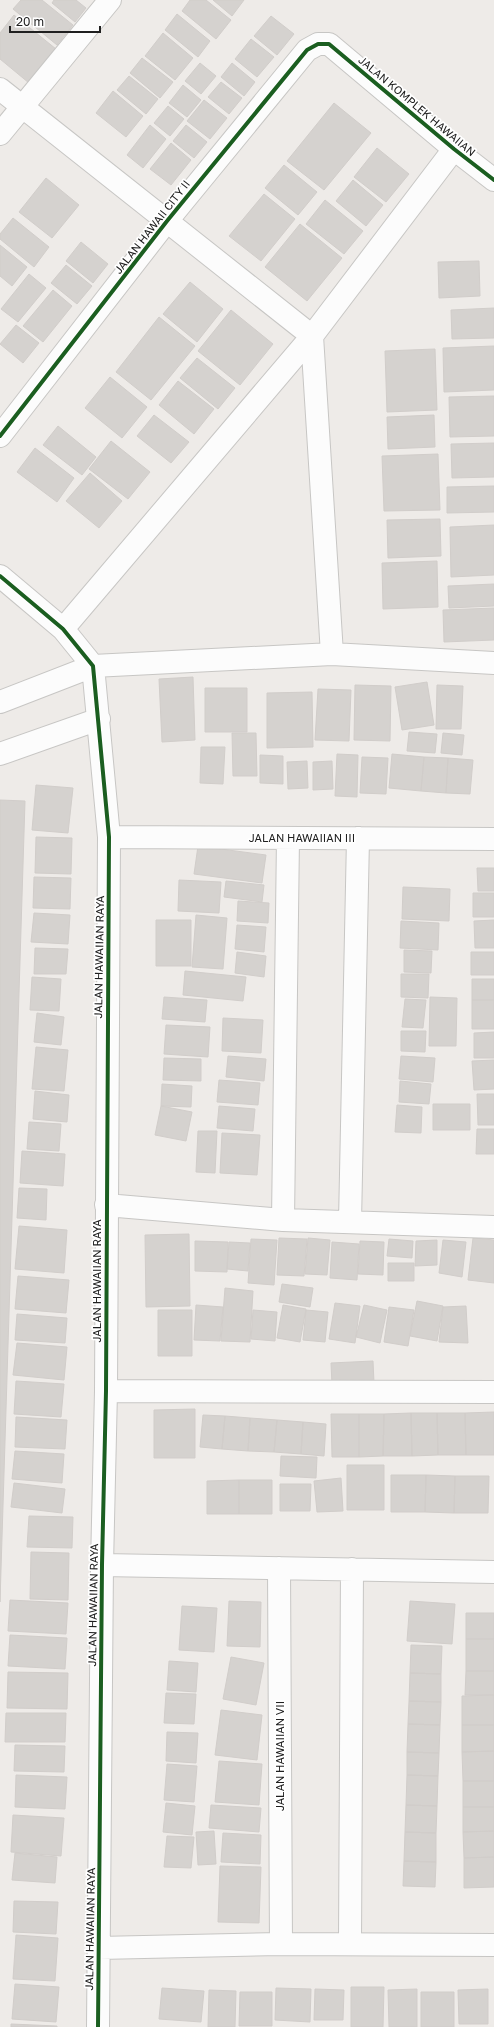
<svg xmlns="http://www.w3.org/2000/svg" width="494" height="2027" viewBox="0 0 494 2027" font-family="'Golos Text',sans-serif">
<rect width="100%" height="100%" fill="#eeebe8"/>
<path fill="#d5d2cf" stroke="#d1cdca" d="M21 0H42L73 25 57 45 13 9Z
M54 0H76L86 8 75 22 52 3Z
M190 0H206L231 20 216 39 182 11Z
M213 0H244L232 16Z
M177 14 210 41 198 57 165 30Z
M14 15 56 49 29 83 0 59V33Z
M271 16 294 34 277 55 254 36Z
M163 33 193 58 175 80 145 56Z
M251 39 274 57 257 77 235 59Z
M142 58 173 82 160 98 130 73Z
M200 63 216 76 201 94 185 81Z
M232 63 255 82 244 96 221 77Z
M129 76 158 99 146 114 117 90Z
M221 82 242 98 229 114 208 97Z
M183 85 201 100 187 117 169 103Z
M113 91 143 116 126 137 96 113Z
M204 100 227 118 210 139 187 121Z
M334 103 371 133 324 190 287 161Z
M168 106 184 119 170 136 154 123Z
M150 125 166 139 143 168 127 155Z
M186 125 207 142 194 158 173 141Z
M171 143 191 160 171 185 150 169Z
M377 148 409 174 386 202 354 177Z
M284 165 317 192 298 215 265 188Z
M46 178 79 205 52 238 19 212Z
M353 180 383 205 366 226 336 201Z
M264 194 295 219 261 261 229 236Z
M325 200 363 231 344 254 306 224Z
M13 218 49 247 34 267 0 239V234Z
M300 224 342 258 307 301 265 267Z
M81 242 108 264 93 283 66 261Z
M0 245 27 267 12 286 0 276Z
M479 261 480 296 439 298 438 262Z
M66 265 92 286 77 304 51 283Z
M29 274 46 288 18 322 1 309Z
M190 282 223 309 197 342 163 314Z
M53 290 72 306 43 342 23 326Z
M494 308V338L452 339 451 310Z
M231 310 273 344 240 385 198 351Z
M159 317 195 346 151 400 116 372Z
M16 325 39 343 23 363 0 344Z
M494 346V390L444 392 443 348Z
M435 349 437 410 387 412 385 351Z
M197 358 235 388 218 409 180 378Z
M110 377 147 407 122 438 85 408Z
M178 381 214 409 194 434 159 405Z
M494 396V436L450 437 449 397Z
M154 415 189 442 171 463 137 436Z
M434 415 435 447 388 449 387 417Z
M58 426 96 457 82 475 43 445Z
M111 441 150 472 128 499 89 469Z
M494 443V477L452 478 451 444Z
M35 448 74 478 57 502 17 472Z
M438 454 440 510 384 511 382 456Z
M90 473 122 501 99 528 66 501Z
M494 486V512L447 513V487Z
M440 519 441 556 388 558 387 520Z
M494 525V575L451 577 450 527Z
M437 561 438 607 383 609 382 563Z
M494 584V606L449 608 448 586Z
M494 608V640L444 642 443 610Z
M193 677 195 740 162 742 159 679Z
M427 682 434 725 402 730 395 687Z
M355 685 391 686 390 741 354 740Z
M437 685 463 686 461 729H436Z
M205 688H247V732H205Z
M318 689 351 690 349 741 315 740Z
M312 692 313 747 267 748V693Z
M409 732 437 734 435 753 407 751Z
M232 733H256L257 776H233Z
M443 733 464 735 462 755 441 753Z
M201 747H225L223 784 200 783Z
M337 754 358 755 357 797 335 796Z
M392 754 424 757 421 791 389 788Z
M260 755 283 756V784L260 783Z
M362 757 388 758 386 794 360 793Z
M424 757 448 758 446 793 421 791Z
M448 758 473 760 470 794 446 793Z
M307 761 308 788 288 789 287 762Z
M332 761 333 789 313 790V762Z
M36 785 73 788 68 833 32 830Z
M0 800 25 801 0 1602Z
M36 837 72 838 71 874 35 873Z
M198 846 266 855 262 883 194 874Z
M477 868H494V891H478Z
M34 877 71 878 70 909 33 908Z
M179 880 221 882 219 913 178 911Z
M226 881 264 885 262 902 224 897Z
M403 887 450 889 449 921 402 919Z
M473 893H494V917H473Z
M238 901 269 903 268 923 237 921Z
M34 913 70 915 68 944 31 942Z
M196 915 227 918 223 969 192 967Z
M156 920H191V966H156Z
M494 920V948H475L474 921Z
M401 921 439 923 438 950 400 948Z
M237 925 266 927 264 952 235 949Z
M35 948 68 949 66 974H34Z
M404 950 432 951 431 973 404 972Z
M237 952 266 956 264 977 235 973Z
M471 952H494V975H471Z
M185 971 246 977 243 1001 183 995Z
M401 974H429L428 998 401 997Z
M32 977 61 979 59 1011 30 1010Z
M472 979H494V1000H472Z
M164 997 207 1000 205 1022 162 1019Z
M430 997 457 998 456 1046H429Z
M405 999 426 1000 423 1028 402 1027Z
M472 1000H494V1029H472Z
M37 1013 64 1017 61 1045 34 1042Z
M223 1018 263 1020 261 1053 222 1051Z
M166 1025 210 1027 208 1057 164 1054Z
M401 1031H426L425 1052 401 1051Z
M494 1032V1058H474V1033Z
M36 1047 68 1050 64 1091 32 1089Z
M228 1056 266 1059 264 1081 226 1077Z
M401 1056 435 1058 433 1082 399 1079Z
M164 1058 201 1059V1081L163 1080Z
M494 1060V1089L474 1090 472 1061Z
M219 1080 260 1083 258 1105 217 1102Z
M400 1081 431 1084 429 1104 399 1102Z
M162 1084 192 1086 191 1107 161 1106Z
M35 1091 69 1095 67 1122 33 1119Z
M477 1094H494V1125H478Z
M433 1104H470V1130H433Z
M397 1105 422 1107 421 1133 395 1132Z
M161 1106 192 1112 186 1141 155 1135Z
M219 1106 255 1109 253 1131 217 1128Z
M29 1122 61 1124 59 1151 27 1149Z
M477 1129H494V1154H476Z
M198 1131H217L215 1173 196 1172Z
M222 1133 260 1135 257 1175 220 1173Z
M22 1151 65 1154 63 1186 20 1183Z
M19 1188 47 1189 46 1220 17 1218Z
M19 1226 67 1230 64 1273 15 1269Z
M189 1234 190 1306 146 1307 145 1235Z
M279 1238 307 1239 304 1276 277 1275Z
M308 1238 330 1240 327 1275 305 1274Z
M473 1238 494 1240V1283L468 1280Z
M251 1239 277 1240 274 1285 248 1283Z
M389 1239 413 1241 412 1258 387 1256Z
M437 1240V1265L415 1266 416 1241Z
M443 1240 466 1242 462 1277 439 1273Z
M195 1241 228 1242 227 1272 195 1271Z
M360 1241 384 1242 383 1275 358 1274Z
M229 1242 250 1243 248 1271 227 1269Z
M332 1242 359 1244 357 1280 330 1278Z
M388 1263H414V1281H388Z
M18 1276 69 1280 66 1313 15 1309Z
M282 1284 313 1288 310 1307 279 1302Z
M225 1288 253 1291 250 1342 221 1341Z
M417 1301 443 1306 437 1341 410 1336Z
M335 1303 360 1306 355 1343 329 1339Z
M196 1305 223 1307 220 1341 194 1340Z
M283 1305 306 1309 300 1342 277 1338Z
M364 1305 387 1310 380 1343 356 1337Z
M466 1306 468 1343 439 1342 443 1307Z
M389 1307 414 1310 408 1346 384 1342Z
M158 1310H192V1356H158Z
M253 1310 277 1312 275 1341 251 1339Z
M306 1310 328 1312 325 1342 303 1340Z
M17 1314 67 1318 65 1343 15 1340Z
M17 1343 67 1347 64 1380 13 1375Z
M373 1361 374 1383 332 1385 331 1363Z
M16 1381 64 1384 61 1417 14 1414Z
M195 1409V1458H154V1410Z
M494 1412V1455H466L465 1413Z
M411 1413 412 1456H383L384 1414Z
M411 1413H437L438 1455 412 1456Z
M437 1413H465L466 1455H438Z
M331 1414H359V1457H332Z
M359 1414H384L383 1456 359 1457Z
M203 1415 225 1416 222 1449 200 1447Z
M225 1416 250 1418 248 1451 222 1449Z
M16 1417 67 1420 65 1449 15 1447Z
M250 1418 277 1420 274 1452 248 1451Z
M277 1420 303 1422 301 1454 274 1452Z
M303 1422 326 1424 324 1456 301 1454Z
M15 1451 64 1454 62 1483 12 1479Z
M281 1456 317 1457 316 1478 280 1476Z
M347 1465H384V1510H347Z
M391 1475H426L425 1512H391Z
M426 1475 455 1476 454 1513 425 1512Z
M455 1476H489L488 1513H454Z
M341 1478 343 1511 317 1512 314 1481Z
M239 1480V1514H207V1481Z
M239 1480H272V1514H239Z
M14 1483 65 1489 62 1513 11 1507Z
M280 1484H311L310 1511H280Z
M29 1516 73 1517 72 1548 27 1547Z
M31 1552 69 1553 68 1600 30 1599Z
M10 1600 68 1603 66 1634 8 1631Z
M229 1601 261 1602 260 1647 227 1646Z
M410 1601 455 1604 452 1644 407 1641Z
M182 1606 217 1608 214 1652 179 1650Z
M466 1613H494V1639H466Z
M10 1635 67 1638 65 1669 8 1666Z
M466 1639H494V1671H466Z
M411 1645 442 1646 441 1674 410 1673Z
M231 1657 264 1663 256 1705 223 1699Z
M169 1661 198 1663 196 1692 167 1690Z
M466 1671H494V1695H465Z
M8 1672 68 1673 67 1709 7 1708Z
M410 1673 441 1674V1702L409 1701Z
M166 1693 196 1694 194 1724 164 1723Z
M494 1695V1725H462V1696Z
M409 1701 441 1702 440 1725 408 1724Z
M221 1710 262 1715 257 1760 215 1755Z
M6 1713H66L65 1742H5Z
M408 1724 440 1725 439 1753 407 1752Z
M462 1725H494V1751L462 1752Z
M167 1732 198 1733 196 1763 166 1761Z
M15 1745 65 1746 64 1772 14 1771Z
M494 1751V1781H463L462 1752Z
M407 1752 439 1753 438 1776 407 1775Z
M219 1761 262 1764 259 1805 215 1802Z
M167 1764 197 1766 194 1802 164 1800Z
M16 1775 67 1777 65 1809 15 1807Z
M407 1775 438 1776 437 1806 406 1805Z
M463 1781H494V1807H463Z
M166 1803 195 1806 192 1835 163 1832Z
M211 1805 261 1808 259 1832 209 1828Z
M406 1805 437 1806 436 1833 405 1832Z
M463 1807H494V1831L463 1832Z
M13 1815 64 1818 61 1856 11 1852Z
M214 1831 216 1864 198 1865 196 1832Z
M494 1831V1857L464 1858 463 1832Z
M405 1832 436 1833V1862L404 1861Z
M223 1833 261 1835 260 1864 221 1862Z
M167 1836 194 1837 191 1868 164 1867Z
M15 1853 57 1857 55 1883 12 1880Z
M494 1857V1887L464 1888V1858Z
M404 1861 436 1862 435 1887 403 1886Z
M220 1866 261 1867 259 1923 218 1922Z
M14 1901 58 1902 56 1934 13 1932Z
M16 1935 58 1938 55 1981 13 1979Z
M15 1984 59 1987 56 2022 12 2019Z
M351 1987H384L383 2027H351Z
M162 1988 204 1991 201 2022 159 2019Z
M276 1988 311 1989 310 2022 275 2020Z
M315 1989 344 1990 343 2020H314Z
M417 1989V2027H389L388 1990Z
M488 1989V2024H459L458 1990Z
M209 1990 236 1991 235 2027H208Z
M240 1992H272V2026H239Z
M421 1992H454V2027H421Z
M11 2024 57 2026V2027H11Z"/>
<g fill="none" stroke-linecap="round" stroke-linejoin="round">
<defs>
<path id="minor" d="M0 89 312 336 332 654
M0 134 110 0
M0 436 167 221 307 50 318 44H329L454 149 494 180
M0 576 63 629 93 666 109 837 106 1391 102 1565 98 2027
M63 629 312 336 454 149
M0 702 93 666 332 654 494 663
M0 754 99 719
M109 837 494 839
M106 1205 283 1220 494 1227
M283 1220 288 838
M350 1222 358 838
M106 1391 494 1392
M102 1565 494 1572
M279 1568 281 1944
M350 1943 352 1569
M99 1948 281 1944 494 1945"/>
</defs>
<use href="#minor" stroke="#c7c6c4" stroke-width="24"/>
<use href="#minor" stroke="#fcfcfc" stroke-width="22"/>
<defs>
<path id="cycleway" d="M0 436 167 221 307 50 318 44H329L454 149 494 180
M0 576 63 629 93 666 109 837 106 1391 102 1565 98 2027"/>
</defs>
<use href="#cycleway" stroke="#fff" stroke-width="6"/>
<use href="#cycleway" stroke="#1b5e20" stroke-width="4"/>
</g>
<g text-anchor="middle" stroke-width="3.5" stroke-linejoin="round" paint-order="stroke">
<g font-size="11" fill="#202020" stroke="#fff">
<text transform="translate(417 106) rotate(40)" y="4">JALAN KOMPLEK HAWAIIAN</text>
<text transform="translate(152 227) rotate(-52)" y="4">JALAN HAWAII CITY II</text>
<text x="302" y="842">JALAN HAWAIIAN III</text>
<text transform="translate(99 957) rotate(-89)" y="4">JALAN HAWAIIAN RAYA</text>
<text transform="translate(97 1281) rotate(-90)" y="4">JALAN HAWAIIAN RAYA</text>
<text transform="translate(93 1605) rotate(-89)" y="4">JALAN HAWAIIAN RAYA</text>
<text transform="translate(280 1756) rotate(-90)" y="4">JALAN HAWAIIAN VII</text>
<text transform="translate(90 1929) rotate(-89)" y="4">JALAN HAWAIIAN RAYA</text>
</g>
</g>
<path d="M10 26v6h90v-6" fill="none" stroke="#202020" stroke-width="2"/>
<text x="16" y="26" font-size="12" fill="#202020" stroke="#ffffff" stroke-width="3" paint-order="stroke">20 m</text>
</svg>
